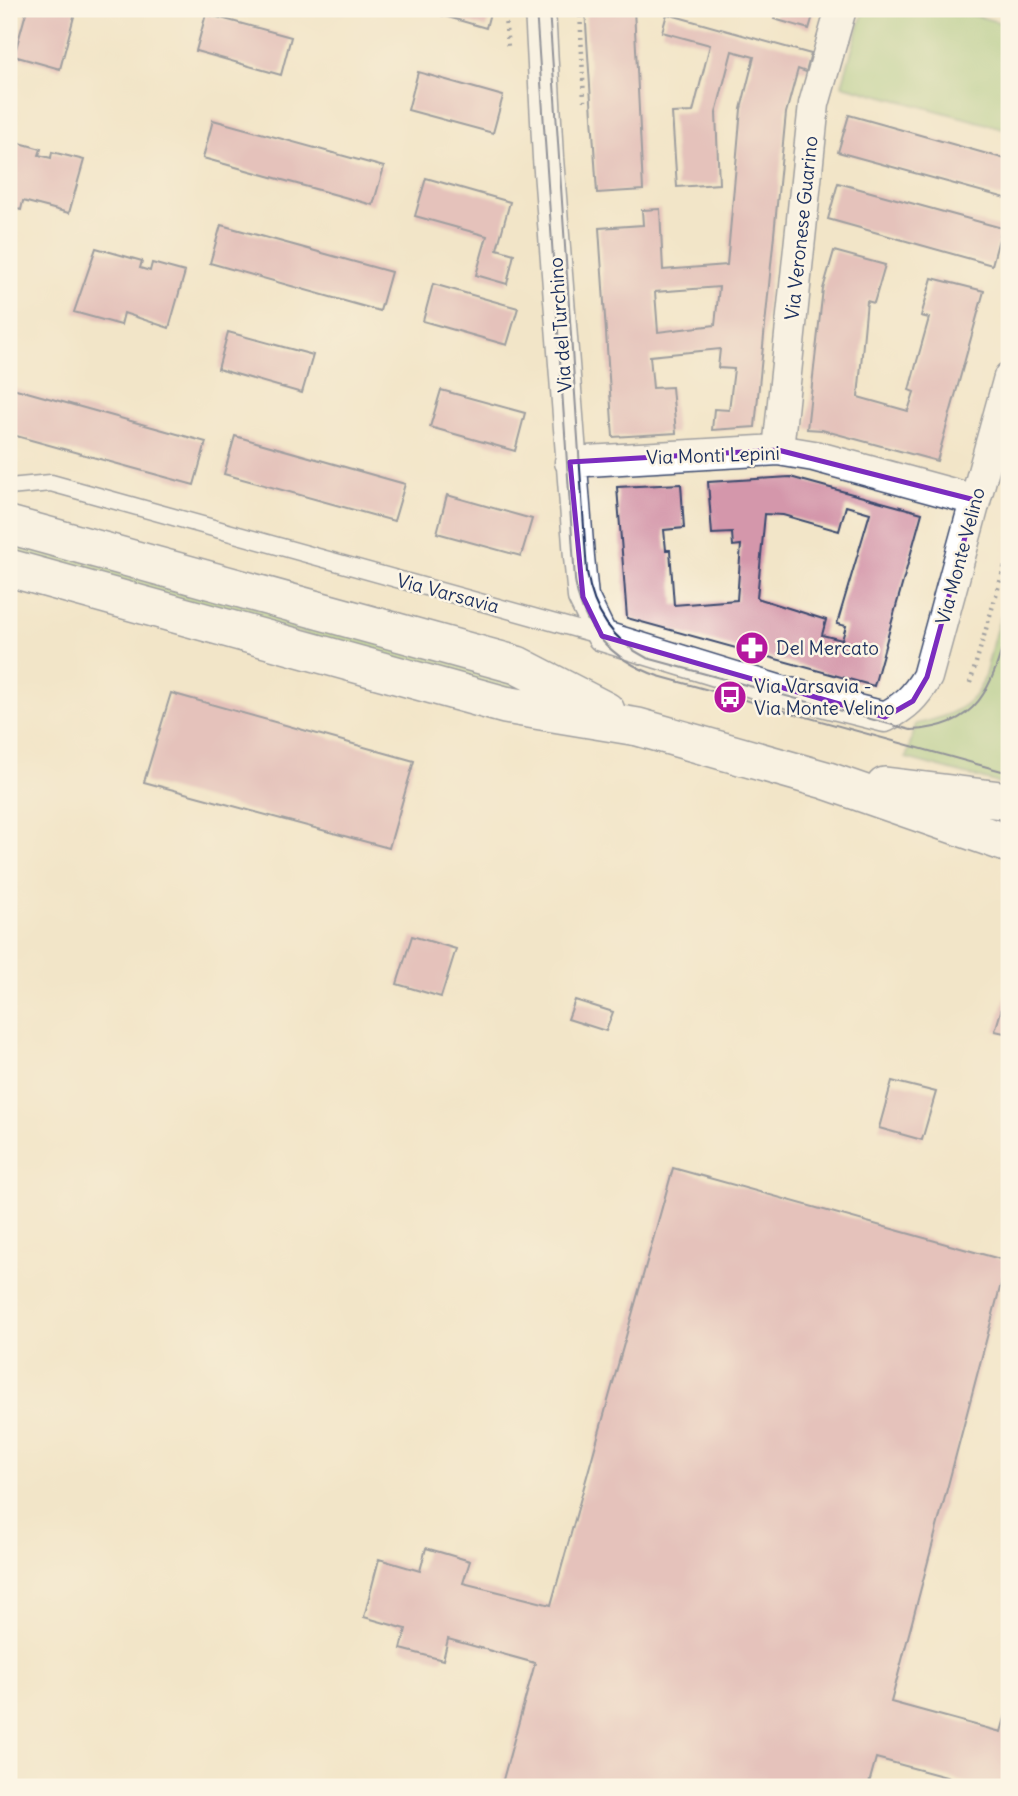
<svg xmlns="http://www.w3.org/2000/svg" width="1018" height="1796" viewBox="0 0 1018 1796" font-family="Delius,sans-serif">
<rect width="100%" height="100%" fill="#fcf5e5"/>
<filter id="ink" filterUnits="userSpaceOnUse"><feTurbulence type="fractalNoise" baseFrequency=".0143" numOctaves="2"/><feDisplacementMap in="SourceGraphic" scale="14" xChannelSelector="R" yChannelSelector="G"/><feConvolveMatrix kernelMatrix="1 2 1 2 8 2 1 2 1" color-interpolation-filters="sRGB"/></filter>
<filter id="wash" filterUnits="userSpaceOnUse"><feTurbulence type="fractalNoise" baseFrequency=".00686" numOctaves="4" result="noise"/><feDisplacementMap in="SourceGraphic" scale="28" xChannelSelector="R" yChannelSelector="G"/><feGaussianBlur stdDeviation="1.57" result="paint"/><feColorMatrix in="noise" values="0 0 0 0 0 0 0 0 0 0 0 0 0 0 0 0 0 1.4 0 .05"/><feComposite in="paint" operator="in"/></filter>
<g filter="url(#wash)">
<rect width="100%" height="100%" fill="#f2e5c8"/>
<path fill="#93c373" stroke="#577968" stroke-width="2" d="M864 9H952L1009 25V130L842 85Z
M9 539 507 677 560 705 9 553Z
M1009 601V786L906 758 916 724C1008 705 974 662 1009 601Z"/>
<g id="blocks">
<path fill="#d497ab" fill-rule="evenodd" d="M27 9H76L60 69 14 56Z
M420 9H491L486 28Z
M585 9H634L643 190 597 193Z
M777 9H815L809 29 774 19Z
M206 14 291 37 281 75 196 51Z
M667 14 811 54 806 72 798 69 786 113 755 427 712 430 714 409 729 410 734 369 718 368 720 349 650 356 653 388 672 387 676 433 613 437 599 228 643 225 642 210 660 209 663 270 727 265 741 109 754 57 732 51 716 113 719 184 677 187 672 113 693 112 710 45 662 32ZM719 287 715 325 658 332 655 292Z
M418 72 503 96 493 133 408 110Z
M849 115 1009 160V199L838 152Z
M213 120 384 167 373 205 203 158Z
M9 140 41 149 39 155 51 158 52 152 84 160 69 213 23 201 21 210 9 207Z
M426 178 510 202 497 249 514 254 507 284 476 275 487 236 415 216Z
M838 183 1002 228 992 265 828 219Z
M221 225 391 272 380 311 210 263Z
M96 248 142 261 140 268 150 271 152 263 185 272 169 328 124 313 121 325 74 312Z
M834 251 885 265 874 303 867 301 858 397 908 411 914 392 909 390 929 318 921 316 932 278 984 291 937 461 822 430 807 429 823 289Z
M433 284 518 308 507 345 423 321Z
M228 332 313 355 302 393 218 369Z
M9 387 206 442 194 485 9 434Z
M441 390 525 413 515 451 430 427Z
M235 436 405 484 394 521 224 474Z
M790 477 922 513 874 686 627 618 617 487 681 484 684 528 664 530 666 550H670L674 605 737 600 741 545 733 546 732 533 712 534 708 482ZM846 506 870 513 837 624 846 626 842 640 822 635 826 620 757 598 765 514 783 515 839 531Z
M447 495 532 519 521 556 437 533Z
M171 693 414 761 389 848 144 782Z
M412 936 456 949 441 997 397 984Z
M1009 985V1034L995 1031Z
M575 1000 613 1012 606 1031 568 1019Z
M892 1081 936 1092 922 1140 879 1128Z
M673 1168 1007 1261 891 1702 1001 1732 1009 1704V1787H983L876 1758 868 1787H501L535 1663 448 1639 443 1660 401 1649 406 1629 364 1617 379 1559 420 1571 426 1548 470 1561 463 1583 551 1605Z"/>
</g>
</g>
<g filter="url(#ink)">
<use href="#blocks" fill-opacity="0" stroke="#3b4a6e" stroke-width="2"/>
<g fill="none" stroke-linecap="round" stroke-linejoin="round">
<defs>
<path id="service" d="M9 487 51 483 602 636"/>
<path id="minor" d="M540 9 548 158 579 557 583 597 602 636 778 690 885 717C906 706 915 697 927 677L1009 377
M778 450 814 104 841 9
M570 462 778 450 814 456 975 500"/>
<path id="tertiary" d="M9 525 517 665 606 711
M9 568 505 705 638 727 825 780 1009 844
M885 786 1009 801"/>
</defs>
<use href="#service" stroke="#3b4a6e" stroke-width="19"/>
<use href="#minor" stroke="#3b4a6e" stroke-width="33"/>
<use href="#tertiary" stroke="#3b4a6e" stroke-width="40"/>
<path stroke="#3b4a6e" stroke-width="4.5" stroke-dasharray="2 5" stroke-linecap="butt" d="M504 9 508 47
M580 9 584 101
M970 683 1005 565"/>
<use href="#service" stroke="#fff" stroke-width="16"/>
<use href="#minor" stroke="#fff" stroke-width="30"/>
<use href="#tertiary" stroke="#fff" stroke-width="37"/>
<path stroke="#1b2f5e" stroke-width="2" d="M536 9 575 580C582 630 613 660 658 676L1009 773
M549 9 587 572C593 611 611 640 647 658L911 730C983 727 992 683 1009 625"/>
</g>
</g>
<path d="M0 0H1018V1796H0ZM778 450 975 500 927 677 913 701 885 717 602 636 583 597 570 462Z" fill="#f2e5c8" fill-opacity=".55" fill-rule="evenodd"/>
<path fill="none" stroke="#7b2cbf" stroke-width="5" stroke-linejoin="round" d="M778 450 975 500 927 677 913 701 885 717 602 636 583 597 570 462Z"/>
<defs>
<symbol id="pharmacy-disc" viewBox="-11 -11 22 22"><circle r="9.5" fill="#b5179e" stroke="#fcf5e5"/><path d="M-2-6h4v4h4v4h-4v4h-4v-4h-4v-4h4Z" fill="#fff"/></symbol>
<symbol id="bus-disc" viewBox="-11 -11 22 22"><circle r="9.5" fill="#b5179e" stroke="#fcf5e5"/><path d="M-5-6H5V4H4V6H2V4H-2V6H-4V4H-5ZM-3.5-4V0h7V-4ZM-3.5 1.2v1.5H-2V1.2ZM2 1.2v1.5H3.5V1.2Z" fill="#fff"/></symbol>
</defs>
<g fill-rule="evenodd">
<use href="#pharmacy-disc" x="733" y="629" width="38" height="38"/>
<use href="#bus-disc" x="711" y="678" width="38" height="38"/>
</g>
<g text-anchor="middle" stroke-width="5" stroke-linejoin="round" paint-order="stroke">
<g font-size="19" fill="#1b2f5e" stroke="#fcf5e5">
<text transform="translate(801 228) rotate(-84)" y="7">Via Veronese Guarino</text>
<text transform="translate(560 325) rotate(-94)" y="7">Via del Turchino</text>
<text transform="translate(713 455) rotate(-2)" y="7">Via Monti Lepini</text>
<text transform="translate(960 556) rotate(-75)" y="7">Via Monte Velino</text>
<text transform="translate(448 593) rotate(15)" y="7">Via Varsavia</text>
</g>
<g font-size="19" fill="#1b2f5e" stroke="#fcf5e5" text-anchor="start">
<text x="776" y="655">Del Mercato</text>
<text x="754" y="693">Via Varsavia -<tspan x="754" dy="22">Via Monte Velino</tspan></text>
</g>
</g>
<rect width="1018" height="1796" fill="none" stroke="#fcf5e5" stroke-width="35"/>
</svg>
